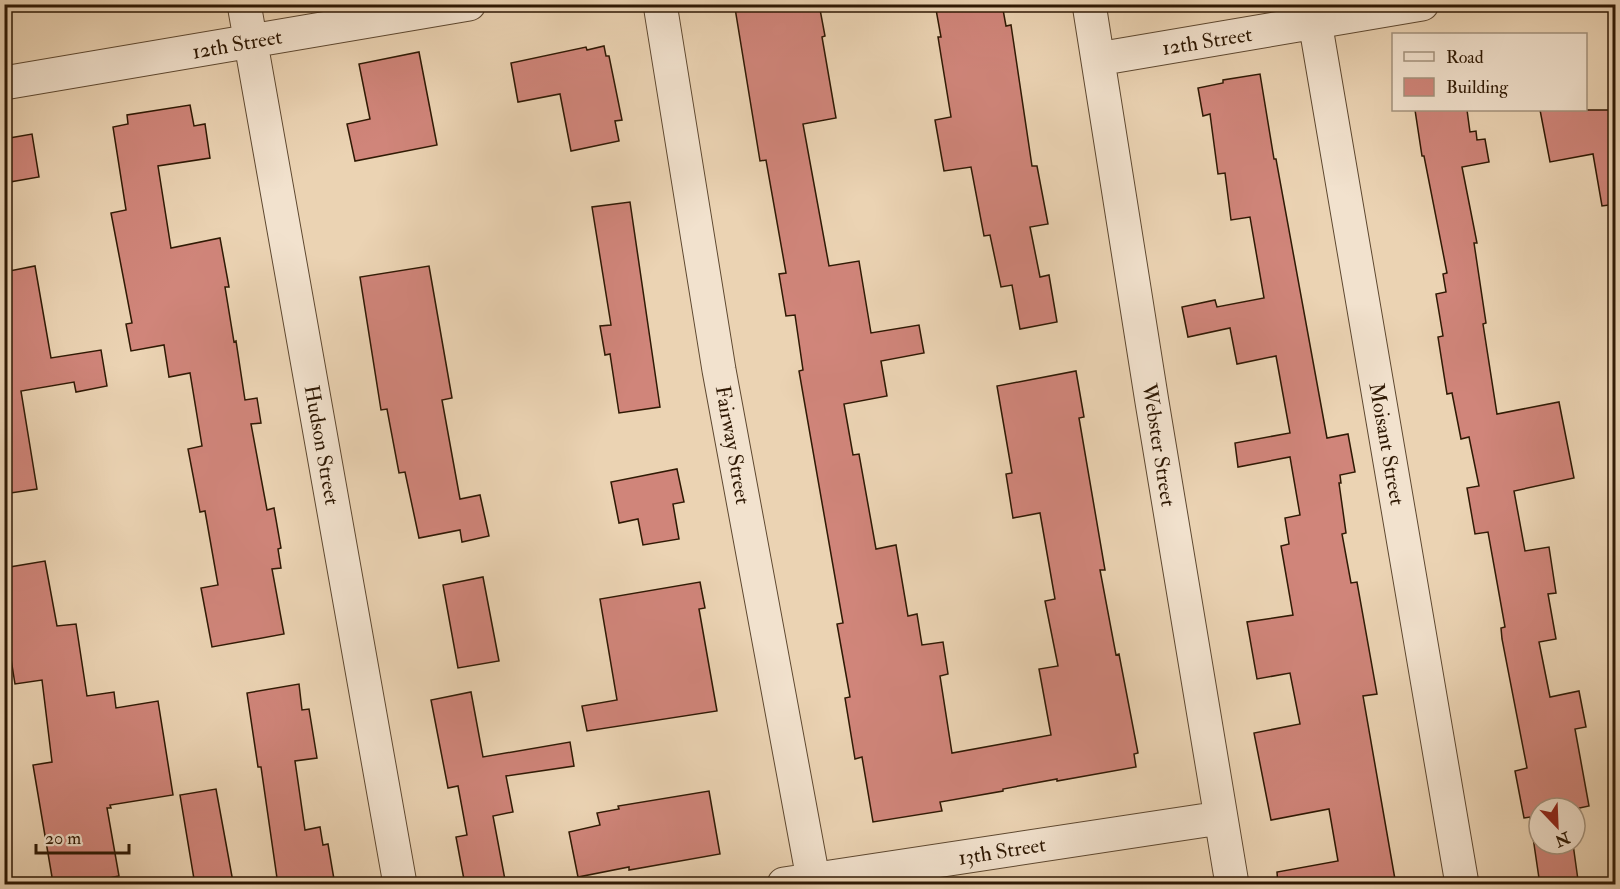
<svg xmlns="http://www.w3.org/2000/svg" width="1620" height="889" viewBox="0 0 1620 889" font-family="'IM FELL Double Pica',serif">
<rect width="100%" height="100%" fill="#ebd3b3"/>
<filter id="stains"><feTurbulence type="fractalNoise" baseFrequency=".00333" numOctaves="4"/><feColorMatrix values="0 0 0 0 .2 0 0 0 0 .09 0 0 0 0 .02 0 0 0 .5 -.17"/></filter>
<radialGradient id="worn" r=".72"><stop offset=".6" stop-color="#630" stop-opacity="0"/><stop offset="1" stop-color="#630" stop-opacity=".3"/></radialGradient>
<path fill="#d0857a" stroke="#2f1904" stroke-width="1.5" d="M752 4H819L825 36 822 37 836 118 803 124 829 266 859 261 871 333 919 325 924 353 881 361 887 396 844 404 853 455 859 454 876 549 896 545 908 616 917 614 922 645 943 642 948 674 940 676 952 753 1051 735 1039 669 1058 666 1045 601 1055 599 1040 513 1013 518 1006 474 1012 473 997 386 1076 371 1084 417 1079 418 1105 570H1100L1116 655 1119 654 1138 753 1134 754 1136 767 1057 781V779L1003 789V791L940 802 942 811 873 822 862 757 855 759 845 698 850 697 837 624 843 623 799 371 803 370 795 315 786 316 779 274 786 273 766 160 760 161 735 8Z
M935 4H1002L1006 26 1011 25 1032 166H1037L1048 224 1030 227 1040 277 1049 275 1057 322 1020 329 1012 285 1001 287 990 235 984 236 971 167 944 171 935 120 951 117 938 37H941Z
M604 46 606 56H609L622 120 615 121 619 141 571 151 560 94 518 102 511 63 586 47 587 50Z
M419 52 437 145 355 161 347 124 370 119 359 64Z
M1260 74 1274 159H1276L1327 438 1348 434 1355 472 1340 475 1341 483H1339L1346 533 1342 534 1351 583 1357 582 1377 694 1363 696 1396 885H1278L1277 872 1338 861 1329 809 1271 820 1254 733 1300 724 1290 673 1257 679 1247 622 1293 615 1281 546 1289 544 1285 518 1300 515 1290 457 1238 467 1235 443 1290 433 1276 356 1237 364 1230 328 1188 337 1182 307 1215 300 1217 307 1264 298 1250 217 1231 220 1225 173 1218 174 1210 114 1203 116 1198 88 1223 83V80Z
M190 105 194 126 205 124 210 158 158 166 171 248 220 238 229 287H225L234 342 236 341 245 400 257 398 261 423 251 424 267 510 274 508 281 548 278 549 281 568 272 569 284 634 212 647 201 588 218 585 205 511 200 512 188 449 202 446 190 373 169 377 164 345 131 351 126 324 132 323 111 213 126 210 113 127 128 124 127 115Z
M1415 110H1467L1470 132 1476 131 1477 140 1485 139 1489 162 1462 167 1477 243H1474L1486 323 1483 324 1497 414 1559 402 1574 478 1514 491 1525 551 1549 547 1556 593 1548 594 1556 639 1539 642 1550 697 1579 691 1586 727 1575 729 1589 806 1575 809 1539 808V844H1573L1578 880 1540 885 1530 817 1524 818 1515 771 1527 768 1502 639 1501 628 1505 627 1488 532 1475 534 1467 488 1479 486 1469 437 1461 439 1452 393 1447 394 1438 337 1443 336 1436 294 1446 292 1443 274 1447 273 1424 156H1422Z
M1540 110H1616V204L1602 206 1593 154 1550 162Z
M32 134 39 177 4 183V139Z
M630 202 660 407 619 413 610 354 605 355 600 326 611 325 592 207Z
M35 266 51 358 101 350 107 386 76 392 74 382 21 391 37 489 4 494V272Z
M429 266 452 398 442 400 460 499 480 495 489 536 462 542 460 530 419 538 405 472 399 473 387 409 381 410 360 277Z
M677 469 684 502 673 504 679 539 643 545 638 519 619 523 611 482Z
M45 561 57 626 76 624 87 696 114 692 116 708 158 701 173 795 110 805 111 808H107L119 876 73 885H55L52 877 33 765 52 762 42 680 15 684 7 634 10 633 4 601V568Z
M483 577 499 661 458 668 443 585Z
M700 582 705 608 699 609 717 711 587 731 582 706 617 700 600 599Z
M299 684 302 710 309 709 317 758 295 761 305 830 320 827 323 845 328 844 335 885H278L261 767H258L247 693Z
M471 692 483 757 570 742 574 766 506 776 513 812 493 816 506 885H465L456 837 467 835 458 786 448 788 431 700Z
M216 789 233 882 217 885H195L180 795Z
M709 791 720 854 629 870V867L578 877 569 832 600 825 597 813 619 809 618 806Z"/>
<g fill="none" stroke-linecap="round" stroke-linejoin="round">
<defs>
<path id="street" d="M244 4 400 884
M660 4 719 370 814 884
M1089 4 1152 402 1232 884
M1312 4 1462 884
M1098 59 1422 4
M4 83 469 4
M784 884 1220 818"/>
</defs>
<use href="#street" stroke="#5e4830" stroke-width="35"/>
<use href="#street" stroke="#f2e2ce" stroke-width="33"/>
</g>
<g text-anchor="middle" stroke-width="4.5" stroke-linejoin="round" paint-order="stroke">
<g font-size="21" fill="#2f1904" stroke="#f2e2ce">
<text transform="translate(1207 41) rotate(-9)" y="7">12th Street</text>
<text transform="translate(237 44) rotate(-10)" y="7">12th Street</text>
<text transform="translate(1387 444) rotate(80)" y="7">Moisant Street</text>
<text transform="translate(322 445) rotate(80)" y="7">Hudson Street</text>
<text transform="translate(733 445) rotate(80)" y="7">Fairway Street</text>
<text transform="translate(1159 445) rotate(81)" y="7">Webster Street</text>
<text transform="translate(1002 851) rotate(-9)" y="7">13th Street</text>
</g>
</g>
<rect width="1620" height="889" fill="none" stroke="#ebd3b3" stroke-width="24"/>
<rect x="6" y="6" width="1608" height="877" fill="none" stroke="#2f1904" stroke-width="3"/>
<rect x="12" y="12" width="1596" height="865" fill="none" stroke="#2f1904" stroke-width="1.5"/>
<rect x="1392" y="33" width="195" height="78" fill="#f2e2ce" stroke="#a4927d" stroke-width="1.5"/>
<rect x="1404" y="52" width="30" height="9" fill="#f2e2ce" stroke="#a4927d" stroke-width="1.5"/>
<text x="1446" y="63" font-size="18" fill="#2f1904">Road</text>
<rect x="1404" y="78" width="30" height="18" fill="#d0857a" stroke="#a4927d" stroke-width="1.5"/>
<text x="1446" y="93" font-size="18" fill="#2f1904">Building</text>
<g transform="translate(1557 826) rotate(157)"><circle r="28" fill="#f2e2ce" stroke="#a4927d" stroke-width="1.5"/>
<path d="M0-4.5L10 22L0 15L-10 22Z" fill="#8f2418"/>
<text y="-9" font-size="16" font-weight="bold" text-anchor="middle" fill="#2f1904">N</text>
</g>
<path d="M36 844v9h93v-9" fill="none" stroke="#2f1904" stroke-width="3"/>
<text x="45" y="844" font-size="18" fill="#2f1904" stroke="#f2e2ce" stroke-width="4.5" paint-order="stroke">20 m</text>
<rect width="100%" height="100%" filter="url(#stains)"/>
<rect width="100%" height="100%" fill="url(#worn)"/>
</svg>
